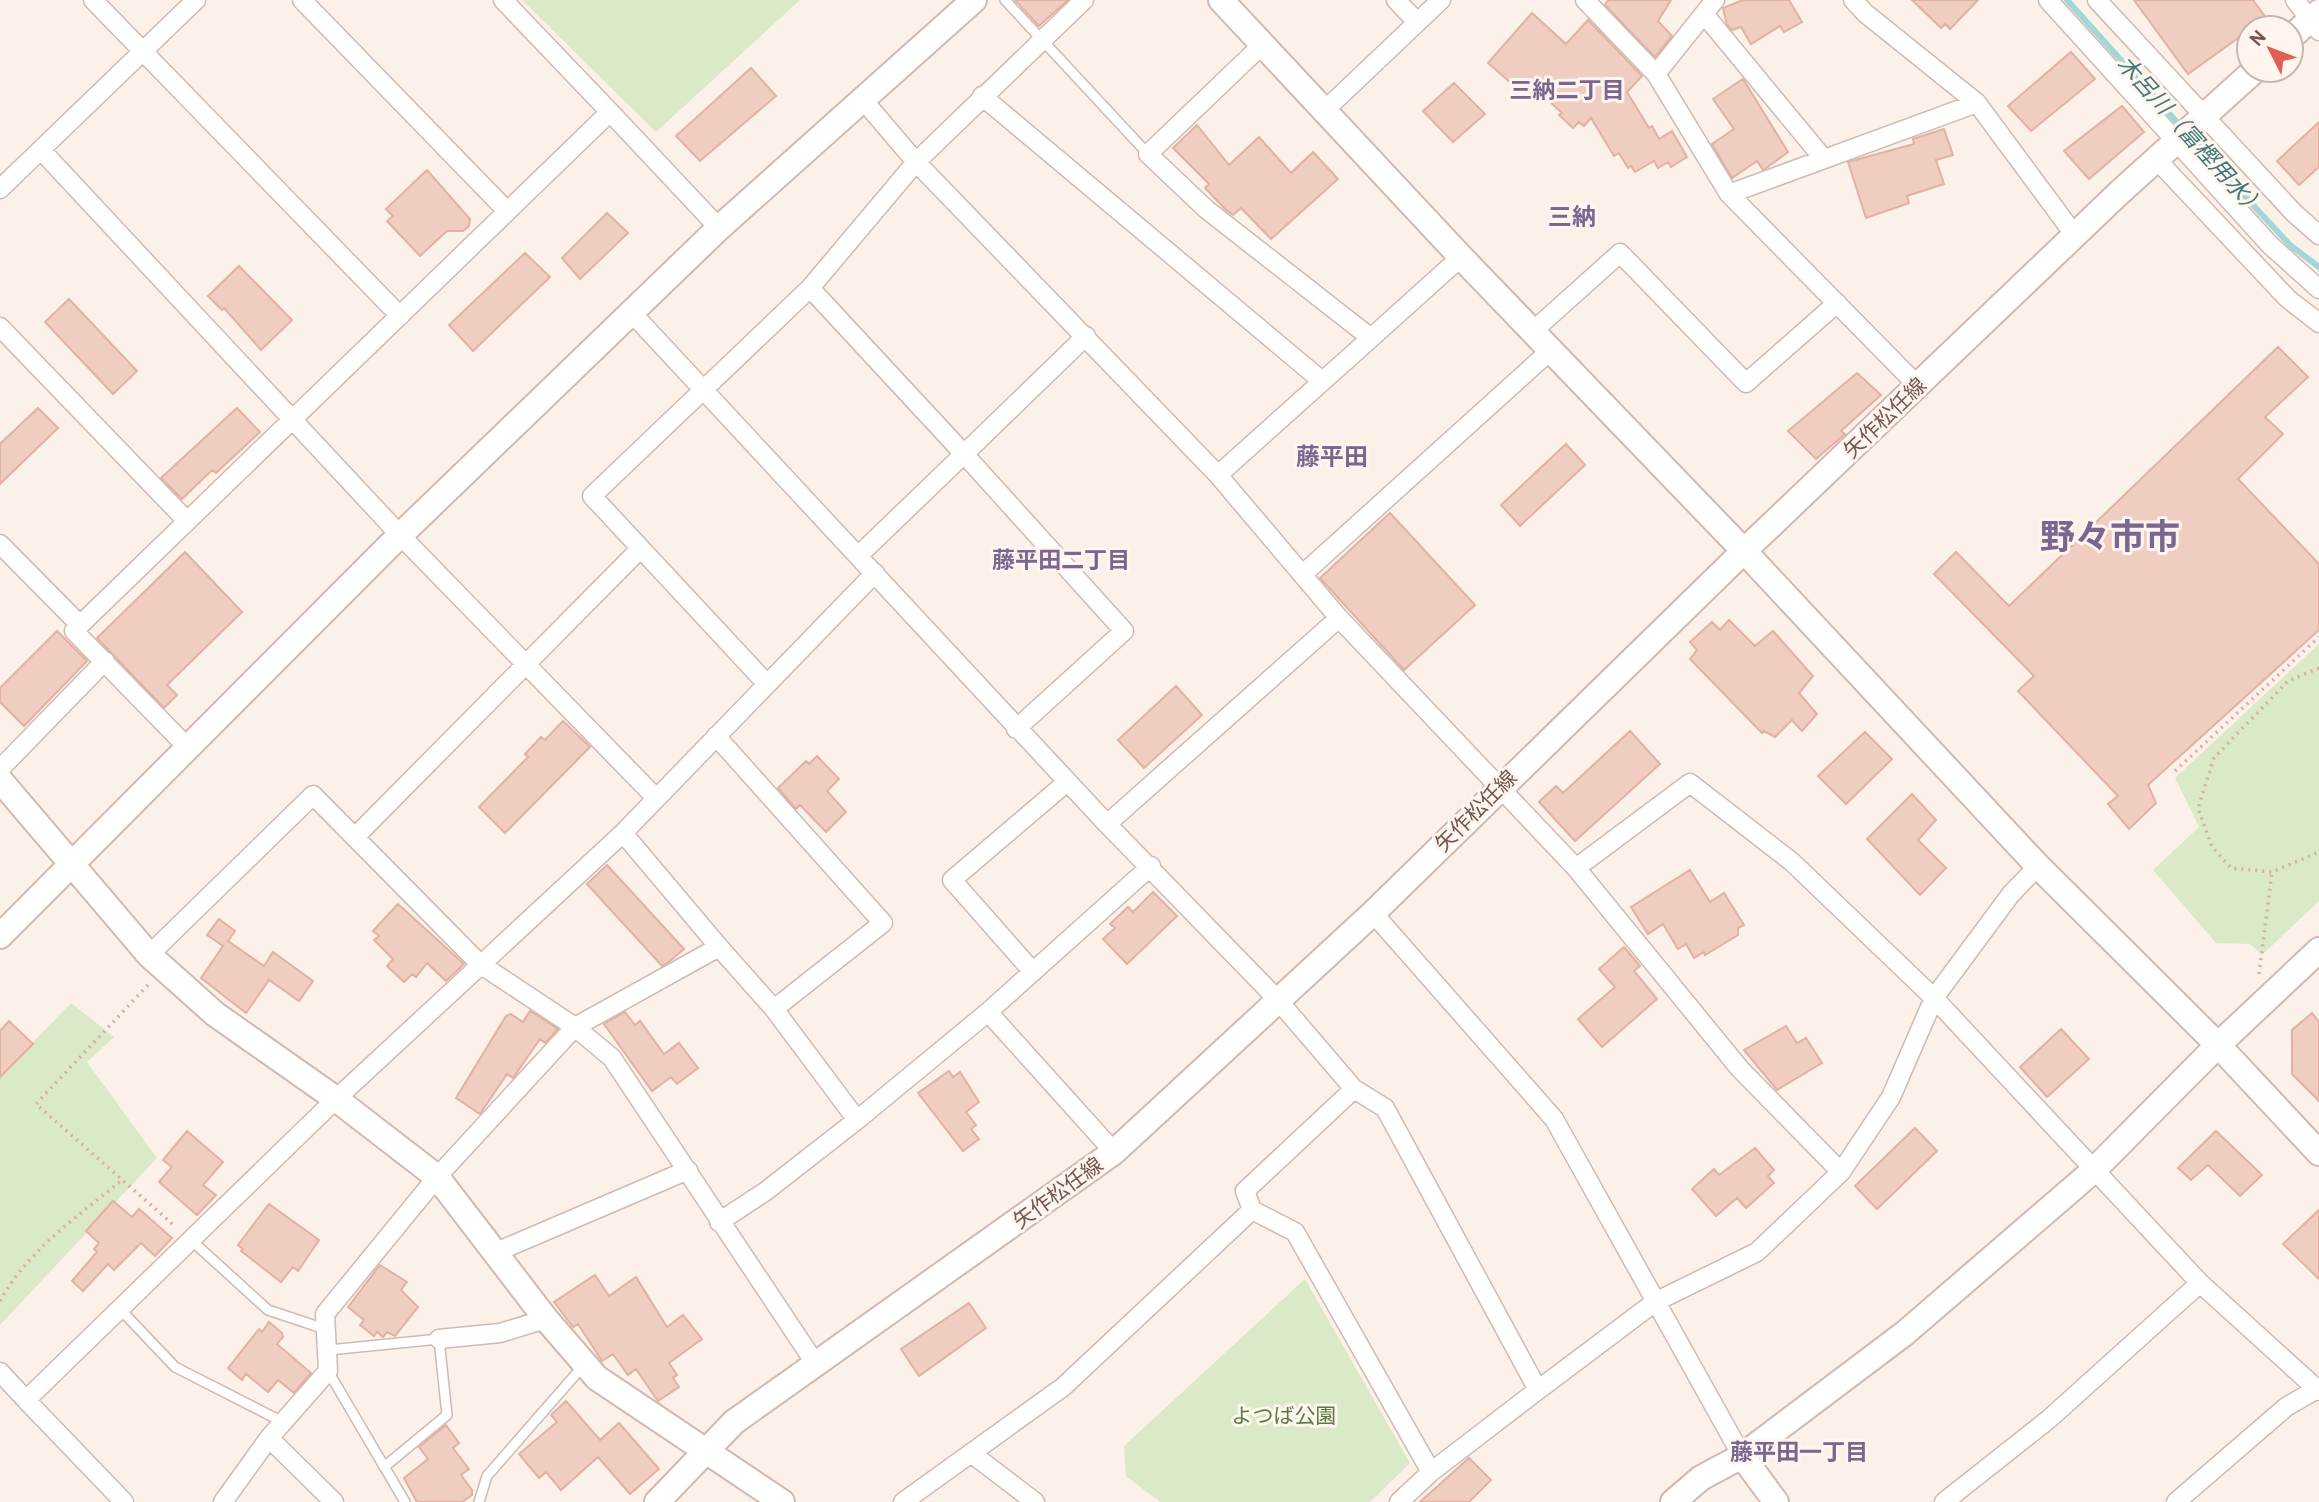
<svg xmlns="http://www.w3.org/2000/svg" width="2319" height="1502" viewBox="0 0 2319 1502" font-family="Overpass,'Noto Sans JP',sans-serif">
<rect width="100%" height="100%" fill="#fcf1e8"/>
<path fill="#dae9c7" d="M522 0H800L656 132Z
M2319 644V901L2262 955 2250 944 2216 943 2153 870 2199 827 2175 778Z
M71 1003 114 1037 87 1062 157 1158 0 1325V1076Z
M1305 1279 1410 1463 1370 1502H1160L1126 1476 1124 1446Z"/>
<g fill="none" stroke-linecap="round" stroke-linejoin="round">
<path stroke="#a3d6d6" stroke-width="6" d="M2067 0 2183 129
M2190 137 2290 245 2319 267"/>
</g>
<path fill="#f0cdc1" stroke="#e2b1a2" stroke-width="2" d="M1015 0H1068L1039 26Z
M1608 0H1671L1658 21 1672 36 1655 57 1605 5Z
M1743 0H1789L1802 22 1784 32 1780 26 1751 44 1741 27 1732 30 1727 25 1723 8Z
M1912 0H1978L1950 29 1945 24 1941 28Z
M2134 0H2253L2266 18 2188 74Z
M1532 13 1566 44 1588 20 1590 22 1642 76 1627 92 1649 128 1652 126 1659 139 1672 131 1687 157 1671 167 1668 162 1658 168 1654 161 1635 172 1631 166 1628 168 1619 153 1614 156 1591 118 1584 126 1579 122 1573 128 1559 115 1562 113 1530 83 1521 92 1488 63Z
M2071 52 2095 79 2031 131 2008 106Z
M751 68 776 96 700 161 676 136Z
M1743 79 1788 152 1765 169 1763 170 1757 161 1732 178 1712 144 1734 129 1713 99Z
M1454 83 1485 114 1453 142 1423 111Z
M2122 106 2144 132 2089 179 2064 151Z
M2319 122V167L2299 185 2277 161Z
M1197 125 1229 165 1259 137 1291 173 1313 152 1338 179 1271 239 1241 208 1233 215 1226 210 1205 188 1209 184 1173 148Z
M1944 129 1953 155 1936 160 1944 184 1907 196 1909 203 1866 218 1848 162 1914 144 1913 139Z
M427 170 470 219 469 226 463 231H447L420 256 387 221 393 216 386 209Z
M607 213 628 233 580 279 562 258Z
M525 253 550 277 473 351 449 325Z
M239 266 292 320 261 350 224 308 222 310 208 296Z
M69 299 137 371 113 394 45 322Z
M2278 347 2308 377 2265 417 2283 434 2238 479 2319 564V630L2148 785 2156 803 2129 829 2108 804 2118 796 2018 691 2034 676 1934 574 1956 552 2009 606Z
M1857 373 1881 395 1841 431 1845 434 1816 459 1788 431Z
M38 408 58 428 0 484V444Z
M237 408 260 432 216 473 212 470 182 499 161 478Z
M1566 444 1585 465 1520 526 1501 505Z
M1390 513 1475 605 1404 670 1320 578Z
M185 552 242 612 167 685 177 695 164 708 97 638Z
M1729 620 1755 646 1773 631 1813 676 1799 693 1817 714 1802 731 1792 720 1775 737 1764 731 1762 733 1690 659 1697 650 1690 642 1712 622 1720 630Z
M57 631 87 661 24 726 0 702V688Z
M1176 686 1202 715 1144 768 1118 740Z
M563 721 590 747 505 833 479 807 528 757 525 754 541 737 545 740Z
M1630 731 1660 764 1575 841 1539 802 1556 786 1563 793Z
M1865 732 1892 759 1846 804 1818 776Z
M817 756 839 779 827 791 846 812 826 832 800 805 796 809 778 788 806 761 809 764Z
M1912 794 1936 820 1918 840 1946 868 1920 895 1867 839Z
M607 865 684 949 670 961 662 966 587 884Z
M1690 870 1710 902 1724 893 1744 925 1738 928V935L1705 955 1704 952 1694 958 1686 944 1678 949 1663 924 1648 934 1631 907Z
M1153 892 1177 916 1127 964 1103 939 1115 928 1110 924 1128 907 1133 912Z
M398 904 464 964 446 981 427 963 416 977 412 974 404 982 387 966 393 959 374 940 379 936 373 931Z
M219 919 235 931 228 941 264 966 273 952 313 981 299 1001 269 980 246 1013 201 978 223 946 207 935Z
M1624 947 1640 966 1634 971 1657 999 1602 1047 1578 1019 1615 987 1599 969Z
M530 1011 558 1029 545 1043 540 1039 513 1078 507 1074 480 1114 456 1098 506 1016 511 1014 523 1022Z
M625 1012 635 1025 640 1021 664 1054 679 1043 698 1068 677 1084 671 1077 652 1091 604 1024Z
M2312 1013 2319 1022V1101L2292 1074V1030Z
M9 1021 33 1044 0 1077V1031Z
M1786 1026 1797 1043 1806 1038 1822 1063 1777 1090 1744 1050Z
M2061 1029 2089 1059 2047 1097 2020 1067Z
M949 1071 953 1077 960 1072 979 1102 966 1112 976 1125 971 1129 979 1139 963 1151 918 1093Z
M1915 1128 1937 1151 1877 1209 1855 1186Z
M187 1131 223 1162 203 1185 216 1195 197 1215 159 1182 172 1167 163 1160Z
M2216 1131 2262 1175 2240 1196 2208 1165 2191 1180 2178 1168Z
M1755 1148 1774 1170 1768 1176 1774 1183 1746 1208 1737 1198 1716 1216 1692 1189 1714 1169 1719 1175Z
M113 1201 132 1217 139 1209 172 1238 155 1256 141 1243 114 1270 108 1264 83 1291 72 1281 97 1252 94 1249 99 1243 86 1231Z
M269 1204 319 1240 298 1271 293 1267 281 1282 241 1251 243 1249 238 1245Z
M2319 1210V1279L2283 1244Z
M380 1265 407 1282 401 1290 418 1307 395 1336 387 1332 383 1337 377 1332 374 1336 360 1325 364 1320 348 1307Z
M595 1275 609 1296 636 1277 667 1327 683 1315 702 1339 669 1363 677 1375 673 1378 679 1387 658 1401 636 1369 628 1375 613 1354 602 1361 578 1324 573 1327 554 1302Z
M969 1303 986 1328 919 1376 901 1349Z
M269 1322 282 1333 283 1337 277 1344 311 1373 294 1393 278 1380 268 1392 246 1374 242 1380 228 1368 259 1329 262 1332Z
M566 1401 600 1440 619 1423 659 1469 630 1494 598 1457 561 1490 546 1472 539 1478 519 1454 557 1422 551 1415Z
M446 1425 459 1443 453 1448 469 1469 461 1475 472 1490V1495L462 1502H417L404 1478 428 1459 419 1447Z
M1469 1458 1491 1480 1469 1502H1420Z"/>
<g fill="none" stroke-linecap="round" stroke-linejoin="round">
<defs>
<path id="lane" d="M1005 0 1148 154
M191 1240 268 1310 325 1329
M120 1309 175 1367 283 1422
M329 1350 439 1339 447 1415 384 1467
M328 1371 405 1502
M479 1502 487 1476 583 1366"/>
<path id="street" d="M93 0 400 316
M302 0 506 210
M503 0 610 112
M1396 0 1417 22
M1585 0 1656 74 1729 194 1918 386
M1853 0 1865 13 1977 103 2076 237
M2048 0 2270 245 2319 289
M2097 0 2294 213 2319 235
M2295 0 2319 31
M1704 14 1823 158
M1263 44 1148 154 1206 209 1371 338 1461 257
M1656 74 1715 0
M982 96 1322 381
M864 101 916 162 1218 475 1339 618 1576 868 1740 1069 1841 1172
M1324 111 1441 0
M41 150 400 535 656 798
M2157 160 2288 299 2319 323
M0 189 196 0
M1729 194 1977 103
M810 288 964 454 858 556
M631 312 1107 824
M0 327 187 521
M1533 331 1620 253 1746 383 1837 303
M1218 475 1371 338
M0 544 80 625
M1303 574 1551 350
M1339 618 1107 824 1277 999 1354 1089 1385 1108 1538 1390 1431 1472 1399 1502
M767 684 592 496 810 288 916 162 1084 0
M1016 729 1124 631 964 454 1086 336
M716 736 883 923 774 1009
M188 748 74 631 80 625 610 112 719 228
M0 769 105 661
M623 833 719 947
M355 837 639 550
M1576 868 1690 783 1792 862 1934 998 2200 1283 2319 1391
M1373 913 1554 1119 1742 1456
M149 955 313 795 480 964 575 1027 612 1058 817 1366
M1033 972 952 880 1067 782
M988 1012 1114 1152
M1252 1210 1295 1232 1431 1472
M719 1222 766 1191 857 1120
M494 1253 688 1170
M439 1339 500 1333 546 1319
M0 1372 26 1400 336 1099 623 833 875 573
M1538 1390 1655 1302 1757 1252 1841 1172 1891 1097 1934 998 2011 894 2038 866
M26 1400 124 1502
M269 1438 334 1502
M971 1453 1035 1502
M223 1502 269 1438 328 1371 325 1314 437 1177 575 1027 719 947 774 1009 857 1120 988 1012 1151 866
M903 1502 1063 1387 1252 1210 1245 1191 1354 1089
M1944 1502 2049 1419 2200 1283
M2176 1502 2286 1407 2317 1389"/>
<path id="secondary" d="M1221 0 1461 257 1744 551 2038 866 2218 1045 2319 1153
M2291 37 2319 12
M0 780 149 955 215 1014 336 1099 437 1177 546 1319 597 1378 782 1502
M0 936 389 546 719 228 974 0
M1742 1456 1776 1502
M657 1502 734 1422 1114 1152 1373 913 1744 551 2120 192 2255 70
M1673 1502 1701 1478 1742 1456 1905 1333 2093 1171 2218 1045 2319 950"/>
</defs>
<use href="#lane" stroke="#cfbab1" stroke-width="12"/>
<use href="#street" stroke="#cfbab1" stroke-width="21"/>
<use href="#secondary" stroke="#d2b9af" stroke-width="28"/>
<path stroke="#d5b0a3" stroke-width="3.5" stroke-dasharray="2 5" stroke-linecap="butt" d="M2319 668 2288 681 2214 758 2198 808 2212 847 2231 868 2272 872 2319 852
M2175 771 2319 637
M2259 974 2272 872
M148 985 36 1104 176 1227
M0 1301C28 1250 78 1216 122 1180"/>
<use href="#lane" stroke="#fff" stroke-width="9"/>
<use href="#street" stroke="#fff" stroke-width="18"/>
<use href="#secondary" stroke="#fff" stroke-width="24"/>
</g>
<g text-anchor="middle" stroke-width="6" stroke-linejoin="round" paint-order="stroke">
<g font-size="21" fill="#75554d" stroke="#fef6ee">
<text transform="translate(1885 418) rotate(-44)" y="7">矢作松任線</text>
<text transform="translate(1476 811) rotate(-45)" y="7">矢作松任線</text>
<text transform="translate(1058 1193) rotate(-36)" y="7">矢作松任線</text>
</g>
<g font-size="21" fill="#5d7a45" stroke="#fef6ee">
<text x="1284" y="1423">よつば公園</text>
</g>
<g font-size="23" font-weight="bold" fill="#7b6591" stroke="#fef6ee">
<text x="1567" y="98">三納二丁目</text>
<text x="1061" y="568">藤平田二丁目</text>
<text x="1799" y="1460">藤平田一丁目</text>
</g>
<g font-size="23" font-style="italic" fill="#417879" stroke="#fef6ee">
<text transform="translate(2191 136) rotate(48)" y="8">木呂川（富樫用水）</text>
</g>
<g font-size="24" font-weight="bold" fill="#7b6591" stroke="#fef6ee">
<text x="1572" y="225">三納</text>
<text x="1332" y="465">藤平田</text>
</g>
<g font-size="35" font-weight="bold" fill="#7b6591" stroke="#fef6ee">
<text x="2110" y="549">野々市市</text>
</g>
</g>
<g transform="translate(2270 49) rotate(312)"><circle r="33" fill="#fef6ee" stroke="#c7b6ae" stroke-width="2"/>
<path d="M0-5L12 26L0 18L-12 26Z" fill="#e05e53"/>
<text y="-10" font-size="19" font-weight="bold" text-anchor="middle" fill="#75554d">N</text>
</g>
</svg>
